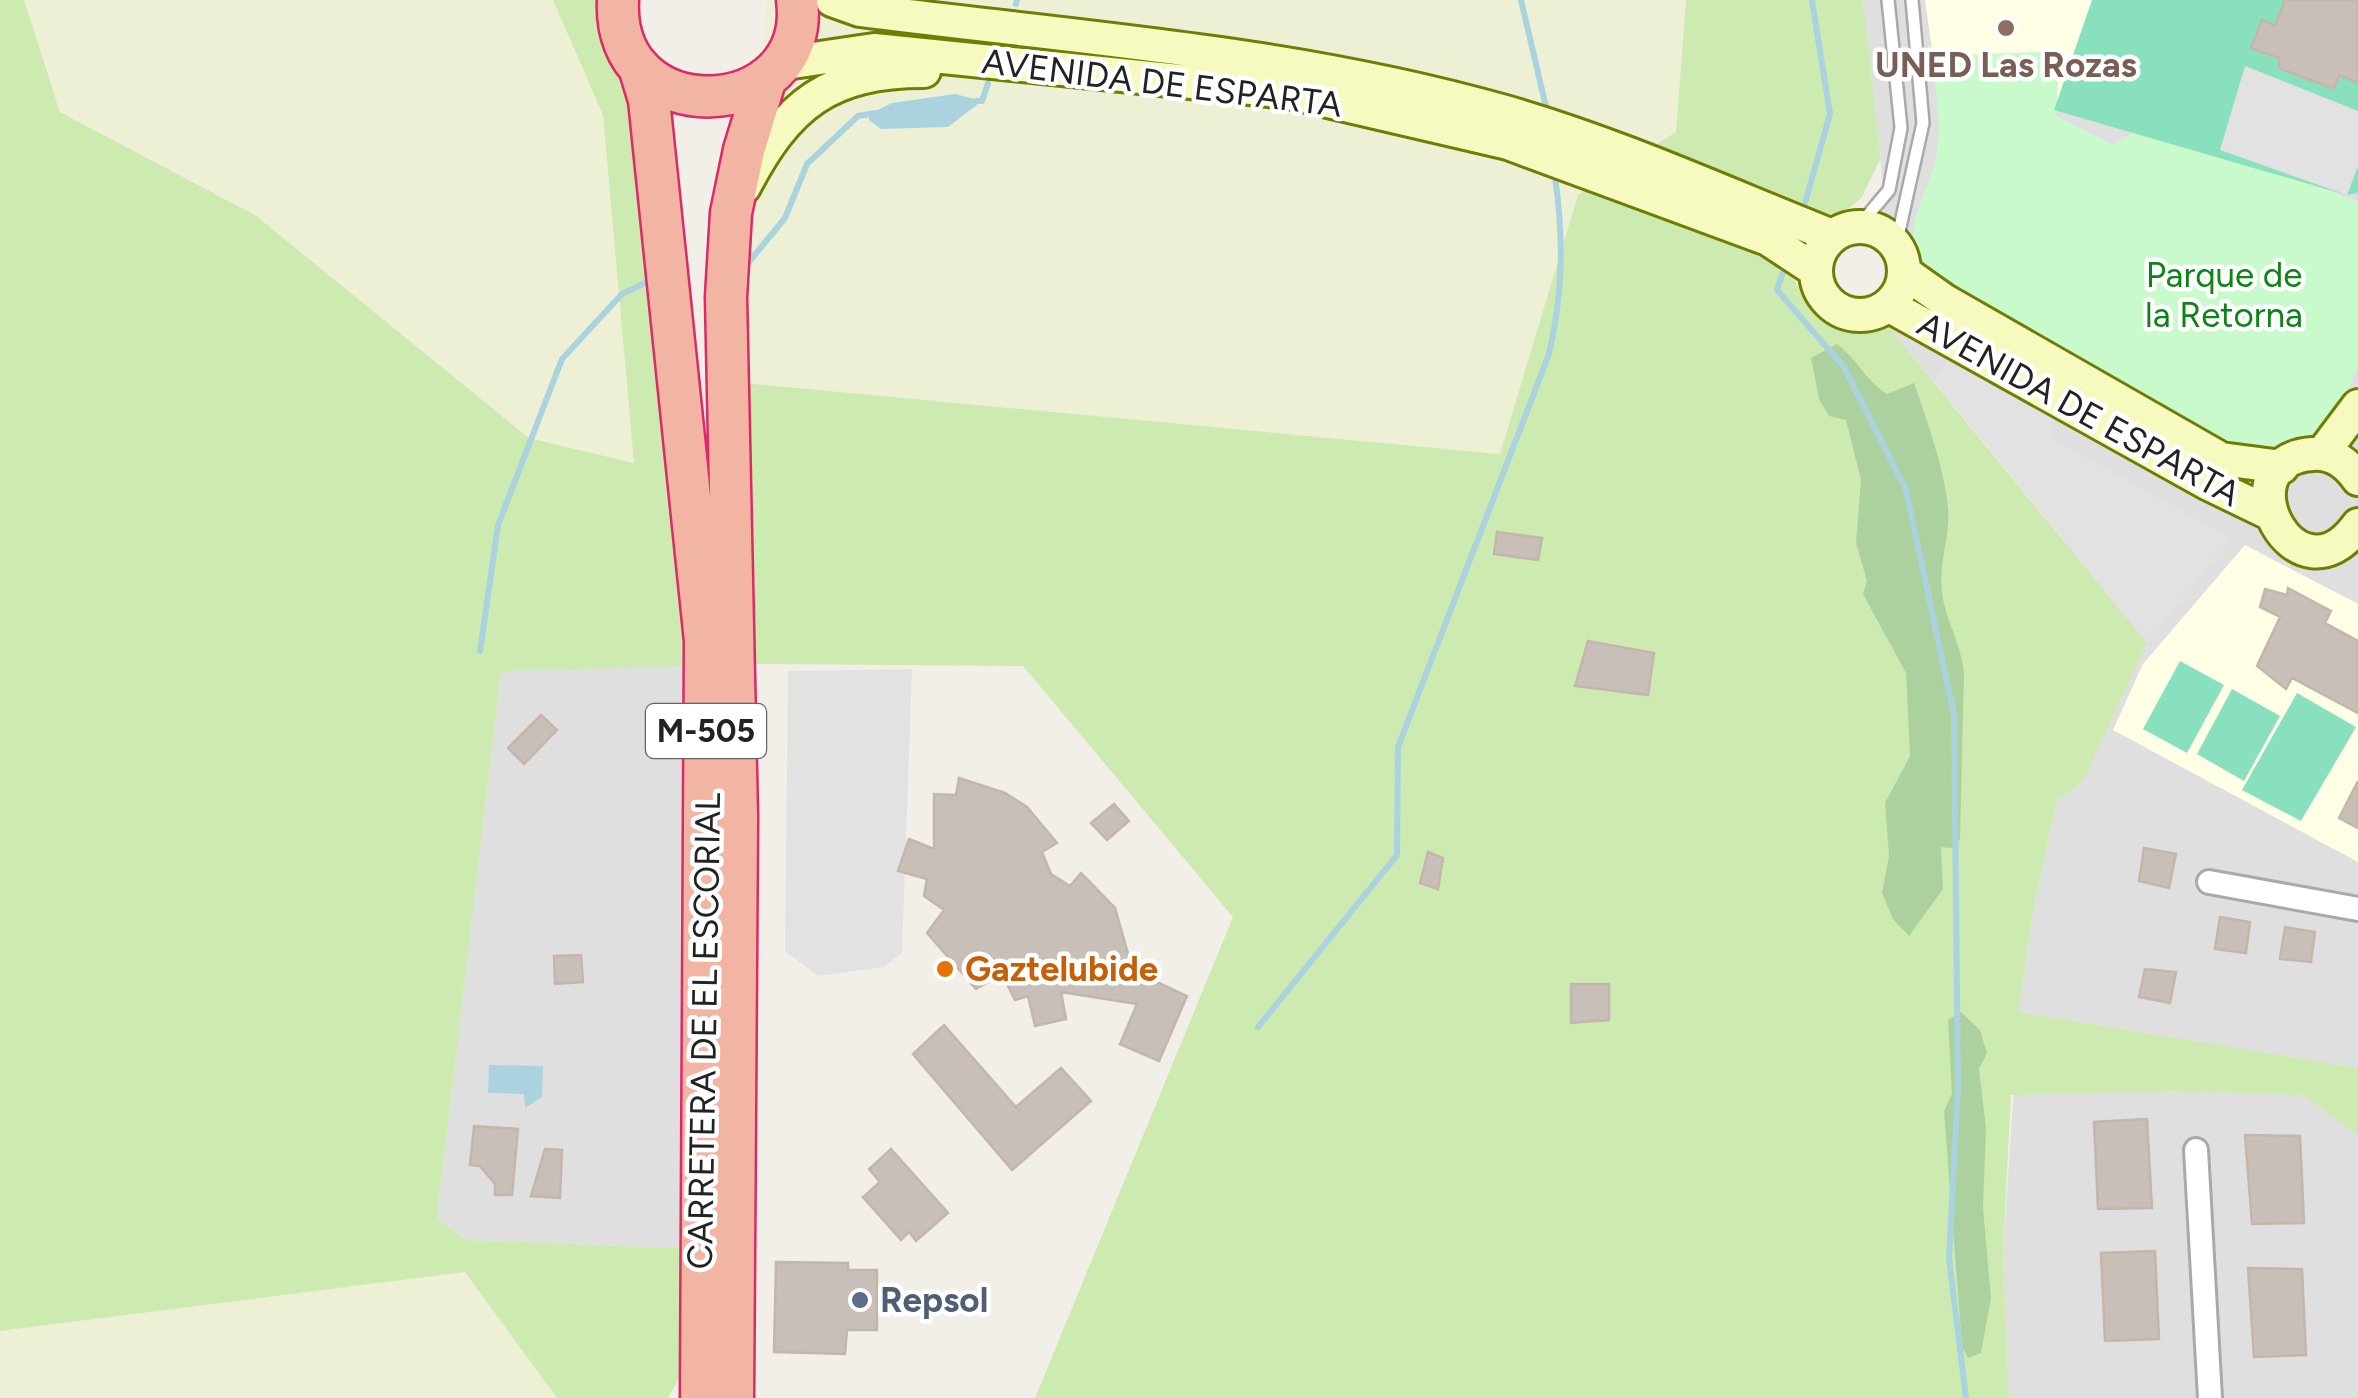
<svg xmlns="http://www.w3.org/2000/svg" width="2358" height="1398" viewBox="0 0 2358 1398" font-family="Figtree,sans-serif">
<rect width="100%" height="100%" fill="#f2efe9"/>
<path fill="#e0dfdf" d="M1863 0H2358V1398H2009L2003 1251 2019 1012 2032 916 2057 800 2082 783 2065 540 1888 326 1881 159Z
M705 666 702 1229 675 1248 466 1240 437 1218 501 670Z"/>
<path fill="#ffffe5" d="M1925 0H2093L2058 100 1935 70Z
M2245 545 2358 604V862L2113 730 2143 664Z"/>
<path fill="#eef0d5" d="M24 0H553L603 115 635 463 530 438 255 215 60 111Z
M766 0H1686L1676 132 1578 195 1500 454 744 383Z
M466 1272 557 1398H0V1331Z"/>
<path fill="#cdebb0" d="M0 0H24L60 112 255 215 529 438 634 463 603 115 553 0H618L705 666 501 671 437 1218 466 1240 675 1248 702 1229 687 1364 668 1398H557L465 1272 0 1331Z
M1686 0H1863L1881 158 1862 197 1844 213 1817 215 1794 279C1820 324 1836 333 1888 326L2147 643 2082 783 2057 800 2032 916 2019 1012 2358 1068V1135L2303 1095 2170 1091 2011 1095 2003 1250 2009 1398H1035L1233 917 1023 666 747 664 744 383 1500 454 1578 195 1676 132Z"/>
<path fill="#add19e" d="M1837 344C1859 361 1864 379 1887 394L1914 383C1926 418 1952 489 1948 525 1946 548 1939 569 1942 593 1946 622 1962 645 1964 674L1960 839 1953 848 1941 847 1943 889 1909 936 1893 919 1882 893 1889 856 1885 803 1910 756 1906 673 1863 594 1867 581 1856 543 1861 480 1846 420 1829 416 1819 399 1811 358Z
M1961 1012 1980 1030 1987 1053 1979 1069 1986 1129 1983 1208 1991 1298 1981 1353 1968 1358 1962 1346 1944 1111 1952 1094 1948 1020Z"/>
<path fill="#c8facc" d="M2060 51 2056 116 2114 145 2144 126 2358 201V367L2333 423 2291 447 2233 451 1945 288C1882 231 1933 206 1938 141 1940 113 1934 83 1933 56Z"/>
<path fill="#88e0be" d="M2092 0H2358V193L2347 195 2054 110Z
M2180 661 2224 685 2187 753 2143 729Z
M2232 689 2280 716 2244 781 2197 754Z
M2297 693 2356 727 2301 821 2242 790Z"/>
<path fill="#e2e2e2" d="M2245 66 2358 111V166L2347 195 2220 150Z
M1956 352 2060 415 2048 436 2231 538 2147 643 1934 381Z
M912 669 902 953 884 967 818 976 785 951 788 671Z"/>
<path fill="#aad3df" d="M955 94 982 101 948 127 881 129 869 120V114L892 103Z
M489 1065 543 1066 542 1097 525 1108 524 1094 488 1093Z"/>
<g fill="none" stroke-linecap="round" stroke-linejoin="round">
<path stroke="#aad3df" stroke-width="6" d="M1521 0 1546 107
M1016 4 1017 0
M976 101H982L988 83
M1802 214 1830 114 1812 0
M748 263 785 218 807 164 858 116 875 113
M1783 272 1777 290 1844 367 1906 490 1954 715 1958 1088 1949 1258 1966 1398
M480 651 498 525 562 359 622 294 647 282
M1258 1027 1397 855 1398 747 1549 354C1563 293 1564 239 1555 177"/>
</g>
<path fill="#c7bfb8" stroke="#c4b6ab" stroke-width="2.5" d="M2285 0H2358V83L2339 75 2334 89 2279 68V58L2251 48 2262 20 2275 26Z
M1497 532 1542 538 1538 560 1494 554Z
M2288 588 2331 611 2325 623 2358 641V713L2292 678 2286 689 2257 666 2280 617 2260 607 2265 589 2287 595Z
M1588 641 1654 653 1648 695 1575 686Z
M541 715 557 730 524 764 508 748Z
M959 778 1005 793 1027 807 1057 843 1042 852 1051 874 1070 886 1081 873 1115 908 1133 971 1187 996 1159 1061 1120 1044 1137 1004 1061 992 1066 1019 1035 1026 1028 996 1015 1000 1002 974 976 989 927 933 944 910 924 896 927 879 898 871 909 839 934 849V794L956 795Z
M2358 781V828L2339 818Z
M1114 804 1129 821 1107 840 1091 823Z
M2144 848 2176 854 2169 888 2139 881Z
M1428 852 1443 858 1438 889 1420 883Z
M2220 917 2250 922 2246 953 2215 949Z
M2285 927 2315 932 2311 962 2280 959Z
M581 955 583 982 555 984 554 956Z
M2145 969 2176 972 2170 1003 2139 997Z
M1571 984H1609V1020L1571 1023Z
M944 1025 1016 1107 1061 1068 1091 1101 1012 1170 913 1054Z
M2147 1119 2152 1208 2098 1209 2094 1122Z
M474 1126 518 1129 512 1195H495V1184L480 1166 470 1165Z
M2245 1135 2300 1136 2304 1223 2252 1224Z
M545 1149 562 1150 560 1198 531 1196Z
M891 1149 948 1213 916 1241 909 1232 901 1240 863 1197 880 1182 869 1169Z
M2155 1251 2159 1339 2105 1341 2101 1253Z
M776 1262 848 1263V1270H877V1330H847L845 1354 774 1352Z
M2248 1268 2302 1269 2306 1355 2254 1357Z"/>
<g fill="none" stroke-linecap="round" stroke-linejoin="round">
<defs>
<path id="service" d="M1858 227 1889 190 1901 128 1888 0
M1896 245 1923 123 1912 0"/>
<path id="minor" d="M2209 882 2358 909
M2196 1150 2210 1398"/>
<path id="secondary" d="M832 0 860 10C1077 38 1295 52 1505 112 1617 144 1724 193 1832 236
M779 64 874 50 1289 92 1508 143 1768 239 1815 270
M744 187C787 104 829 71 924 71
M1816 271a44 44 0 1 1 88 0a44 44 0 1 1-88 0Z
M1904 272 1945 301 2221 459 2282 467
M1888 305 2207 483 2269 513
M2322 454 2358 406
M2358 479C2347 463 2332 452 2312 454 2219 461 2296 611 2358 525"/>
<path id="trunk" d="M618 0C611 134 813 123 797 0
M639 67 649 100 705 641 701 1398
M733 1398 737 817 726 297 731 213 744 150 766 78"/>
</defs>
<use href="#service" stroke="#a9a9a9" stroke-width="16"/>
<use href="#minor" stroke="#a9a9a9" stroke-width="28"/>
<use href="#secondary" stroke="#707d05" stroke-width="38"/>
<use href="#trunk" stroke="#dc2a67" stroke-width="45"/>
<use href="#service" stroke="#fff" stroke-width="11"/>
<use href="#minor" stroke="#fff" stroke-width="22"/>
<use href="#secondary" stroke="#f7fabf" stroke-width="32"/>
<use href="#trunk" stroke="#f2b4a3" stroke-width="40"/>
</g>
<circle fill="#8d6e63" stroke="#fff" stroke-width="4" cx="2006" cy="28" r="10"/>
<circle fill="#e8710a" stroke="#fff" stroke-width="4" cx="945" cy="969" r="10"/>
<circle fill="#5c6f8a" stroke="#fff" stroke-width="4" cx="860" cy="1300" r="10"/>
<g text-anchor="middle" stroke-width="9" stroke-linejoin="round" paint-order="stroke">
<rect fill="#fff" stroke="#646464" stroke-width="2.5" x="646" y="704" width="120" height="54" rx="8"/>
<g font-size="32" font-weight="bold" fill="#222">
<text x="706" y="742">M-505</text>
</g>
<g font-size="35" font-weight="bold" fill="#785e54" stroke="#fff">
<text x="2006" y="77">UNED Las Rozas</text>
</g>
<g font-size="35" fill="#222" stroke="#fff">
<text transform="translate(1162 83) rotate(7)" y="12">AVENIDA DE ESPARTA</text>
<text transform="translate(2079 409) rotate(29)" y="12">AVENIDA DE ESPARTA</text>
<text transform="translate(704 1031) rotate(-89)" y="12">CARRETERA DE EL ESCORIAL</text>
</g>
<g font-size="35" fill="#0c8416" stroke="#fff">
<text x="2224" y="287">Parque de<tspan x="2224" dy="40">la Retorna</tspan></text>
</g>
<g font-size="35" font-weight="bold" fill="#c56008" stroke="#fff" text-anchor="start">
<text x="965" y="981">Gaztelubide</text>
</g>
<g font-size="35" font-weight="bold" fill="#4e5e75" stroke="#fff" text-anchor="start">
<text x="880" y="1312">Repsol</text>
</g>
</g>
</svg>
